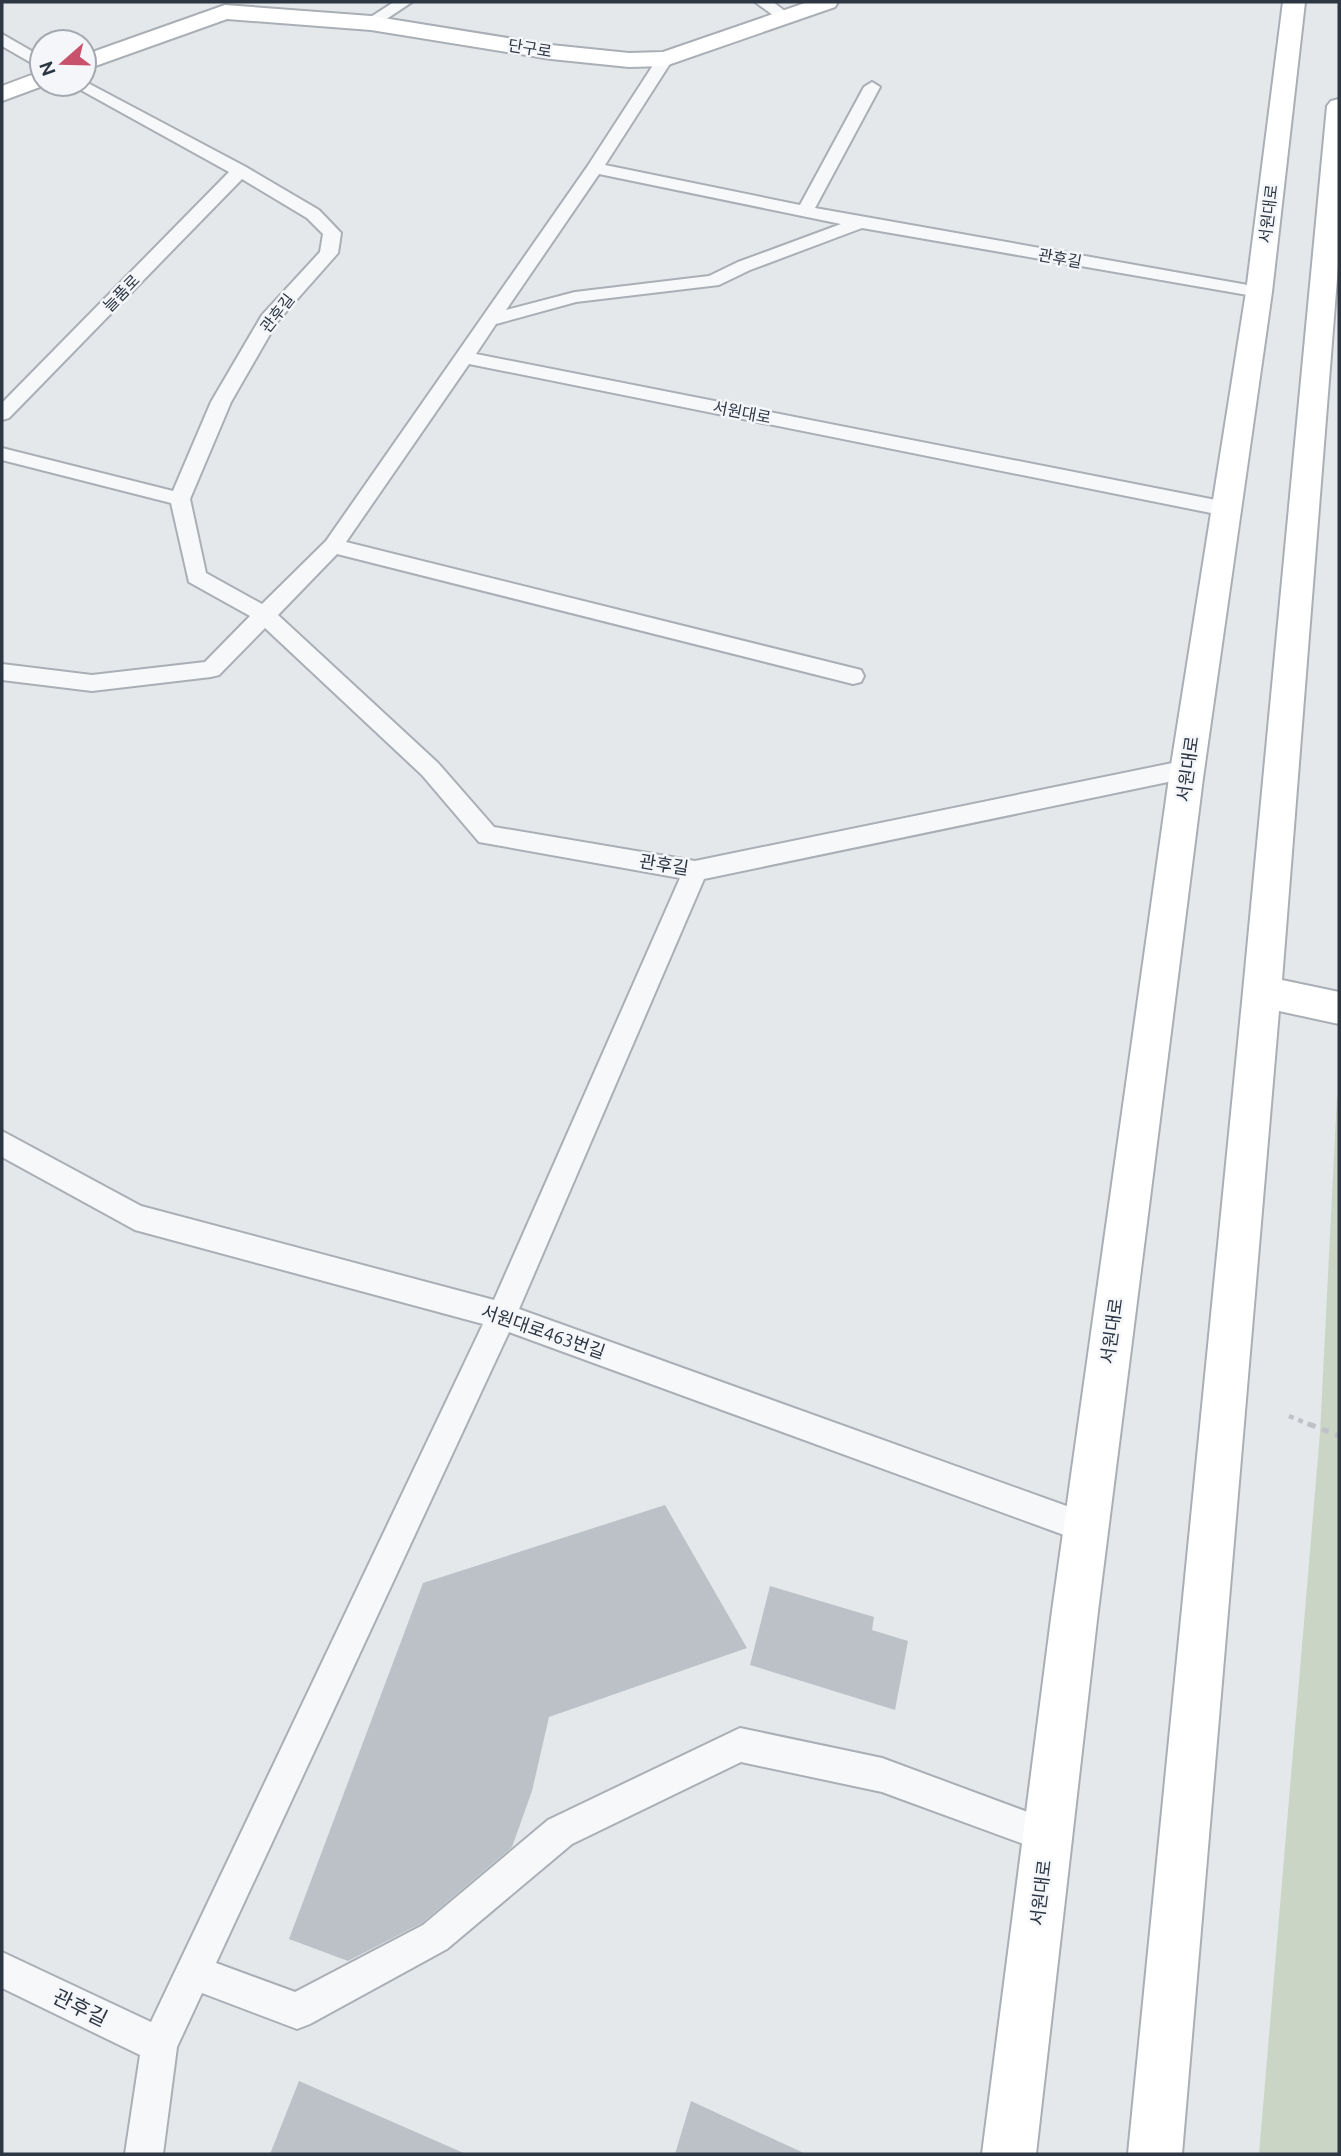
<svg xmlns="http://www.w3.org/2000/svg" width="1341" height="2156" viewBox="0 0 1341 2156" font-family="Ubuntu,'Noto Sans KR',sans-serif">
<rect width="100%" height="100%" fill="#e4e8eb"/>
<path fill="#cbd5c6" d="M1339 1095V2154H1259L1320 1433 1337 1096Z"/>
<path fill="#bcc1c8" d="M665 1505 747 1648 549 1717 532 1791 512 1847 422 1923 348 1961 289 1939 423 1583Z
M770 1586 874 1617 872 1630 908 1641 895 1710 750 1665Z
M299 2081 466 2154H270Z
M691 2101 806 2154H675Z"/>
<g fill="none" stroke-linecap="round" stroke-linejoin="round">
<defs>
<path id="lane" d="M394 2H412L376 26H366L363 23 366 20Z
M755 2H773L794 18 791 21H781Z
M2 34 42 57V69L2 46Z
M665 54 673 59 605 165 800 205 864 87 872 82 880 87 815 208 1259 287 1268 292 1259 297 862 228 750 270 719 285 576 302 496 324 476 354 1226 502 1233 504 1236 509 1233 514 1226 516 469 364 346 542 853 668 861 670 864 676 861 682 853 684 337 554 278 615 438 763 494 827 695 861 1187 760 1195 763 1199 769 1195 775 1187 778 704 879 519 1309 1086 1513 1097 1517 1101 1528 1097 1539 1086 1543 509 1332 216 1963 295 1992 423 1925 548 1820 740 1728 882 1758 1060 1824 1065 1836 1060 1848 1048 1853 882 1792 741 1762 572 1844 447 1949 310 2024 297 2029 202 1993 177 2047 163 2154H125L140 2055 2 1988V1952L151 2022 483 1324 135 1230 2 1157V1131L141 1206 494 1300 680 878 479 842 422 775 265 628 219 675 211 677 92 691 2 680V664L92 675 205 662 250 616 189 582 171 503 2 460V448L173 491 211 402 262 315 320 252 323 234 307 218 242 179 9 418 2 420V403L229 172 70 84H84V81L246 167 319 210 341 233 338 253 277 322 231 402 190 499 206 573 262 604 326 541 587 167 659 56ZM599 174 841 224 738 262 709 276 575 292 506 310Z"/>
<path id="secondary" d="M808 2H838L835 7 665 66 629 67 551 59 371 30 227 19 84 70V55L225 5 371 16 551 45 629 53 663 52Z
M1283 2H1305L1272 292 1203 778 1098 1611 1036 2154H982L1052 1611 1169 778 1246 292Z
M42 71V84H48L2 101V86Z
M1339 99V253L1282 980 1339 992V1024L1279 1011 1182 2154H1128L1243 992 1327 106 1331 101Z"/>
</defs>
<use href="#lane" stroke="#a9afb5" stroke-width="4"/>
<use href="#secondary" stroke="#a9afb5" stroke-width="4"/>
<path stroke="#bec2c7" stroke-width="4.5" stroke-dasharray="5 5" stroke-linecap="butt" d="M1289 1416 1313 1426"/>
<path stroke="#bec2c7" stroke-width="5" stroke-dasharray="7 7" stroke-linecap="butt" d="M1309 1424 1339 1436"/>
<use href="#lane" fill="#f7f8fa" fill-rule="evenodd"/>
<use href="#secondary" fill="#fff" fill-rule="evenodd"/>
</g>
<g text-anchor="middle" stroke-width="5" stroke-linejoin="round" paint-order="stroke">
<g font-size="16" fill="#2d3643" stroke="#f4f6f9">
<text transform="translate(530 48) rotate(9)" y="6">단구로</text>
<text transform="translate(1268 214) rotate(-83)" y="6">서원대로</text>
<text transform="translate(1060 258) rotate(10)" y="6">관후길</text>
<text transform="translate(121 293) rotate(-46)" y="6">늘품로</text>
<text transform="translate(277 313) rotate(-52)" y="6">관후길</text>
<text transform="translate(742 412) rotate(11)" y="6">서원대로</text>
</g>
<g font-size="18" fill="#2d3643" stroke="#f4f6f9">
<text transform="translate(1188 769) rotate(-82)" y="6">서원대로</text>
<text transform="translate(664 865) rotate(9)" y="6">관후길</text>
<text transform="translate(1112 1331) rotate(-82)" y="6">서원대로</text>
<text transform="translate(543 1332) rotate(19)" y="6">서원대로463번길</text>
<text transform="translate(1041 1893) rotate(-83)" y="6">서원대로</text>
</g>
<g font-size="21" fill="#2d3643" stroke="#f4f6f9">
<text transform="translate(80 2008) rotate(26)" y="7">관후길</text>
</g>
</g>
<rect width="1341" height="2156" fill="none" stroke="#2d3643" stroke-width="7"/>
<g transform="translate(63 63) rotate(250)"><circle r="33" fill="#f4f6f9" stroke="#a4a9b0" stroke-width="2"/>
<path d="M0-5L12 26L0 18L-12 26Z" fill="#c8526c"/>
<text y="-10" font-size="19" font-weight="bold" text-anchor="middle" fill="#2d3643">N</text>
</g>
</svg>
